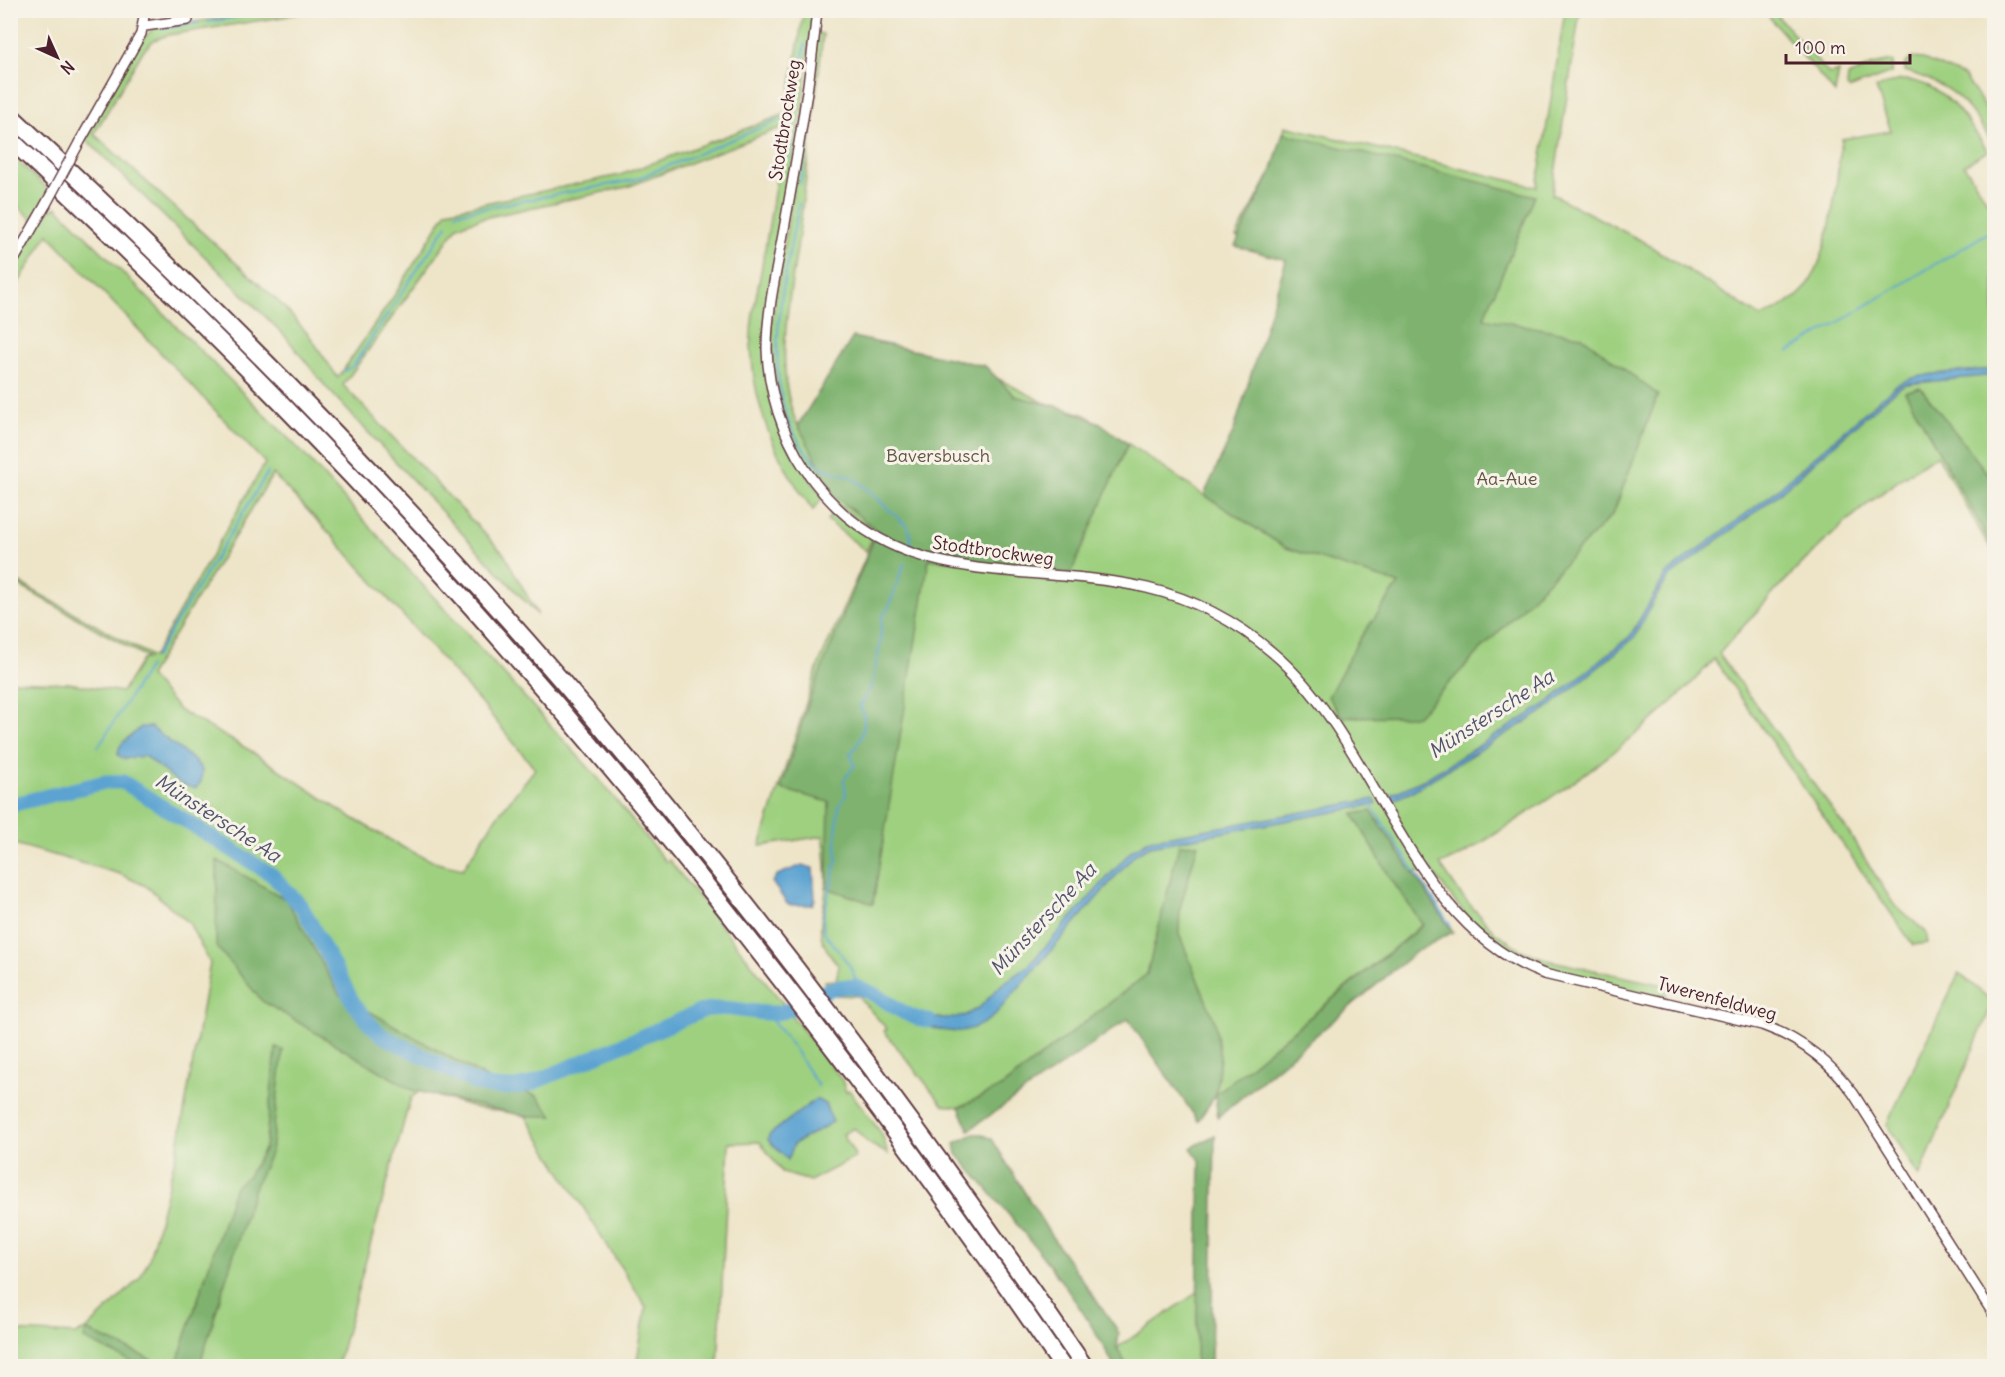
<svg xmlns="http://www.w3.org/2000/svg" width="2005" height="1377" viewBox="0 0 2005 1377" font-family="Delius,sans-serif">
<rect width="100%" height="100%" fill="#f7f3e8"/>
<filter id="ink" filterUnits="userSpaceOnUse"><feTurbulence type="fractalNoise" baseFrequency=".0167" numOctaves="2"/><feDisplacementMap in="SourceGraphic" scale="12" xChannelSelector="R" yChannelSelector="G"/><feConvolveMatrix kernelMatrix="1 2 1 2 8 2 1 2 1" color-interpolation-filters="sRGB"/></filter>
<filter id="wash" filterUnits="userSpaceOnUse"><feTurbulence type="fractalNoise" baseFrequency=".008" numOctaves="4" result="noise"/><feDisplacementMap in="SourceGraphic" scale="24" xChannelSelector="R" yChannelSelector="G"/><feGaussianBlur stdDeviation="1.35" result="paint"/><feColorMatrix in="noise" values="0 0 0 0 0 0 0 0 0 0 0 0 0 0 0 0 0 1.4 0 .05"/><feComposite in="paint" operator="in"/></filter>
<g filter="url(#wash)">
<rect width="100%" height="100%" fill="#eee5c9"/>
<path fill="#9ed07f" stroke="#747855" stroke-width="1.5" fill-rule="evenodd" d="M268 11H305L289 16 168 35 154 40 143 51 94 134 281 304 309 335 338 378 394 296 447 211 620 175 786 114 804 11H814L801 115 765 325 771 402 783 438 823 498 813 510C775 459 753 408 751 343 750 318 758 290 762 266 770 220 778 174 783 127L627 187 479 219 458 226 343 385 504 554 538 615 326 387 285 336 86 139 138 44 154 28Z
M1565 11H1580L1552 194 1642 241 1761 317C1777 309 1796 301 1807 286 1832 250 1836 183 1842 139L1891 131 1876 88C1884 86 1895 80 1903 80 1945 81 1967 121 1988 151L1964 165 1994 212V555L1937 455C1852 506 1783 580 1719 654L1847 830 1894 905 1926 932 1928 943 1913 945 1714 659C1643 740 1550 800 1459 857L1440 864 1461 895 1495 932 1523 951 1552 961 1668 986 1666 997C1622 988 1538 977 1503 950 1473 927 1451 898 1430 868L1393 881 1423 924 1215 1095 1220 1057 1153 975 1002 1086 981 1099 959 1107 943 1105 884 1031 887 1029 861 1000 860 996 834 995 830 990 789 1012 842 1080 846 1092 849 1090 882 1134 888 1154 868 1143 854 1128 843 1134 856 1157 810 1181 783 1173 760 1142 729 1143 718 1366H636L646 1307 525 1115 477 1108 420 1091 411 1098 408 1107 337 1366H11V1331L76 1334 86 1330 139 1279 149 1260 178 1147 210 963 189 923 146 886 120 874 11 843V681L69 683 122 692 142 660 148 658 11 581V578L153 657 265 463 48 234 11 295V274L45 213 57 207 300 450 599 779 666 862 669 860 785 1006 826 986 824 981 836 980 839 966C810 932 823 926 826 888 828 871 824 853 824 836L760 846 818 666 878 529 864 521 875 529 873 532C860 521 842 510 830 497 784 443 772 396 771 327L818 33 823 34C816 98 808 162 800 226 793 288 769 370 800 430L856 339 972 365 1043 402 1086 415 1205 496 1235 436 1289 252 1236 237 1280 155 1285 126 1537 187ZM273 474 332 536 482 704 535 769 495 819 463 869 437 863 406 849 349 816 251 751 179 710 149 676Z
M1764 11H1773L1829 74 1839 71 1835 93Z
M1912 58 1923 59 1964 76 1994 120 1989 128 1994 138V146C1967 102 1955 86 1905 71V64Z
M1891 61 1893 63 1891 73 1849 89 1847 87 1848 76 1873 65Z
M11 155 49 190 33 220 11 200Z
M835 511 872 539 866 551 827 520Z
M1959 973 1993 1002 1919 1177 1887 1124Z
M1198 1292 1196 1366H1127L1117 1348Z"/>
<path fill="#7eb26e" stroke="#64684c" stroke-width="1.5" d="M1283 133 1535 196 1484 318 1581 336 1658 395 1613 514 1417 716 1342 717 1328 697 1360 638 1399 584 1286 548 1204 495 1234 430 1286 260 1235 246 1272 170Z
M853 337 985 366 1015 396 1066 409 1100 423 1128 444 1071 573 929 559 873 904 827 888 829 802 781 789 810 698 877 531 835 496 798 425Z
M1920 387 1994 482V554L1983 529 1905 392Z
M1371 811 1453 932 1417 951 1218 1117 1215 1096 1198 1121 1128 1019 969 1130 959 1107 1001 1087 1147 974 1179 845 1198 844 1180 908 1179 934 1215 1022 1220 1057 1216 1094 1423 925 1391 879 1353 814Z
M217 860 287 900 339 994 490 1080 537 1096 553 1116H525L412 1090 262 1001 216 946Z
M276 1048 283 1050 271 1152 254 1188 200 1364 176 1366 235 1186 248 1176 265 1148Z
M974 1134H982L992 1139 1050 1234 1116 1328 1119 1334 1117 1348 1127 1366H1114C1075 1289 1013 1219 957 1154L955 1143Z
M1215 1135 1211 1366H1196L1200 1160 1191 1148Z
M86 1330 165 1366H140L84 1339Z"/>
<path fill="#5ba3d1" stroke="#52617e" stroke-width="1.5" d="M1994 369V375L1906 384 1898 388 1775 497 1669 577 1656 597 1634 638 1547 709 1409 793 1388 802 1386 797 1425 779 1546 704 1613 650 1630 636 1666 574 1772 494 1896 385C1919 371 1967 372 1994 369Z
M141 727H151L196 762 202 770 201 782 196 788C174 786 162 767 144 756L124 759 118 755C118 741 133 736 141 727Z
M1374 799 1377 804 1151 846 1136 853 994 1016C967 1038 941 1034 910 1019L914 1015 934 1018H955L966 1015 980 1007 1002 984 1028 966 1132 850 1149 840Z
M802 865 813 868 815 899 812 905H788L772 882 777 875Z
M816 1099 825 1104 833 1122 794 1144 788 1160 768 1140 769 1135Z"/>
<g fill="none" stroke-linecap="round" stroke-linejoin="round">
<path stroke="#5ba3d1" stroke-width="2" d="M208 22 283 10
M162 29 199 23
M794 114 805 44
M788 159 793 125
M800 184 814 94
M799 203C785 280 752 393 812 459 825 474 836 469 852 478 864 484 894 515 907 526L911 535 910 543
M456 213 634 180 784 118
M1789 352 1994 229
M344 371 353 366 447 225
M155 657 268 472
M98 747 149 666
M1371 805 1450 925
M859 988 850 966 824 932 823 918 837 859 836 835 839 806 846 795 844 780 855 765 850 754C862 741 869 722 860 706L871 687 880 645 882 617 888 609 904 564
M765 1012 791 1044 818 1086"/>
<path stroke="#5ba3d1" stroke-width="15" d="M10 805 105 782H123L272 875 302 907 354 1004 371 1025 383 1036 475 1083C494 1089 510 1089 530 1084L704 1010C732 1004 760 1017 782 1012 809 1005 829 979 859 988 884 995 902 1018 929 1021"/>
</g>
</g>
<g filter="url(#ink)">
<g fill="none" stroke-linecap="round" stroke-linejoin="round">
<defs>
<path id="street" d="M817 10C810 84 797 156 784 229 777 268 767 309 767 349 768 391 782 434 805 469 890 596 1020 559 1147 588 1194 599 1237 622 1273 653 1378 741 1408 925 1544 974L1762 1025C1799 1038 1830 1062 1853 1093L1994 1315
M145 26 188 20
M79 143 141 34 145 10
M10 267 46 204"/>
<path id="highway" d="M10 115C203 294 388 480 561 680 749 898 922 1129 1084 1366
M10 139C163 282 312 429 451 584 673 831 875 1093 1062 1366"/>
</defs>
<use href="#street" stroke="#633d43" stroke-width="12"/>
<use href="#highway" stroke="#633d43" stroke-width="20"/>
<use href="#street" stroke="#fff" stroke-width="9"/>
<use href="#highway" stroke="#fff" stroke-width="16"/>
<defs>
<path id="street-bridge" d="M46 204 79 143"/>
</defs>
<use href="#street-bridge" stroke="#633d43" stroke-width="12" stroke-linecap="butt"/>
<use href="#street-bridge" stroke="#fff" stroke-width="9"/>
</g>
</g>
<g text-anchor="middle" stroke-width="6" stroke-linejoin="round" paint-order="stroke">
<g font-size="18" fill="#4a1f2b" stroke="#f7f3e8">
<text transform="translate(785 120) rotate(-81)" y="6">Stodtbrockweg</text>
<text transform="translate(993 551) rotate(8)" y="6">Stodtbrockweg</text>
<text transform="translate(1717 999) rotate(15)" y="6">Twerenfeldweg</text>
</g>
<g font-size="18" fill="#635444" stroke="#f7f3e8">
<text x="938" y="462">Baversbusch</text>
<text x="1507" y="485">Aa-Aue</text>
</g>
<g font-size="20" font-style="italic" fill="#51546d" stroke="#f7f3e8">
<text transform="translate(1491 714) rotate(-33)" y="7">Münstersche Aa</text>
<text transform="translate(218 818) rotate(33)" y="7">Münstersche Aa</text>
<text transform="translate(1043 919) rotate(-47)" y="7">Münstersche Aa</text>
</g>
</g>
<rect width="2005" height="1377" fill="none" stroke="#f7f3e8" stroke-width="36"/>
<g transform="translate(57 57) rotate(135)" stroke="#f7f3e8" stroke-width="4.5" paint-order="stroke">
<path d="M0-4.5L10 22L0 15L-10 22Z" fill="#4a1f2b"/>
<text y="-9" font-size="16" font-weight="bold" text-anchor="middle" fill="#4a1f2b">N</text>
</g>
<path d="M1786 54v9h124v-9" fill="none" stroke="#4a1f2b" stroke-width="3"/>
<text x="1795" y="54" font-size="18" fill="#4a1f2b" stroke="#f7f3e8" stroke-width="4.5" paint-order="stroke">100 m</text>
</svg>
